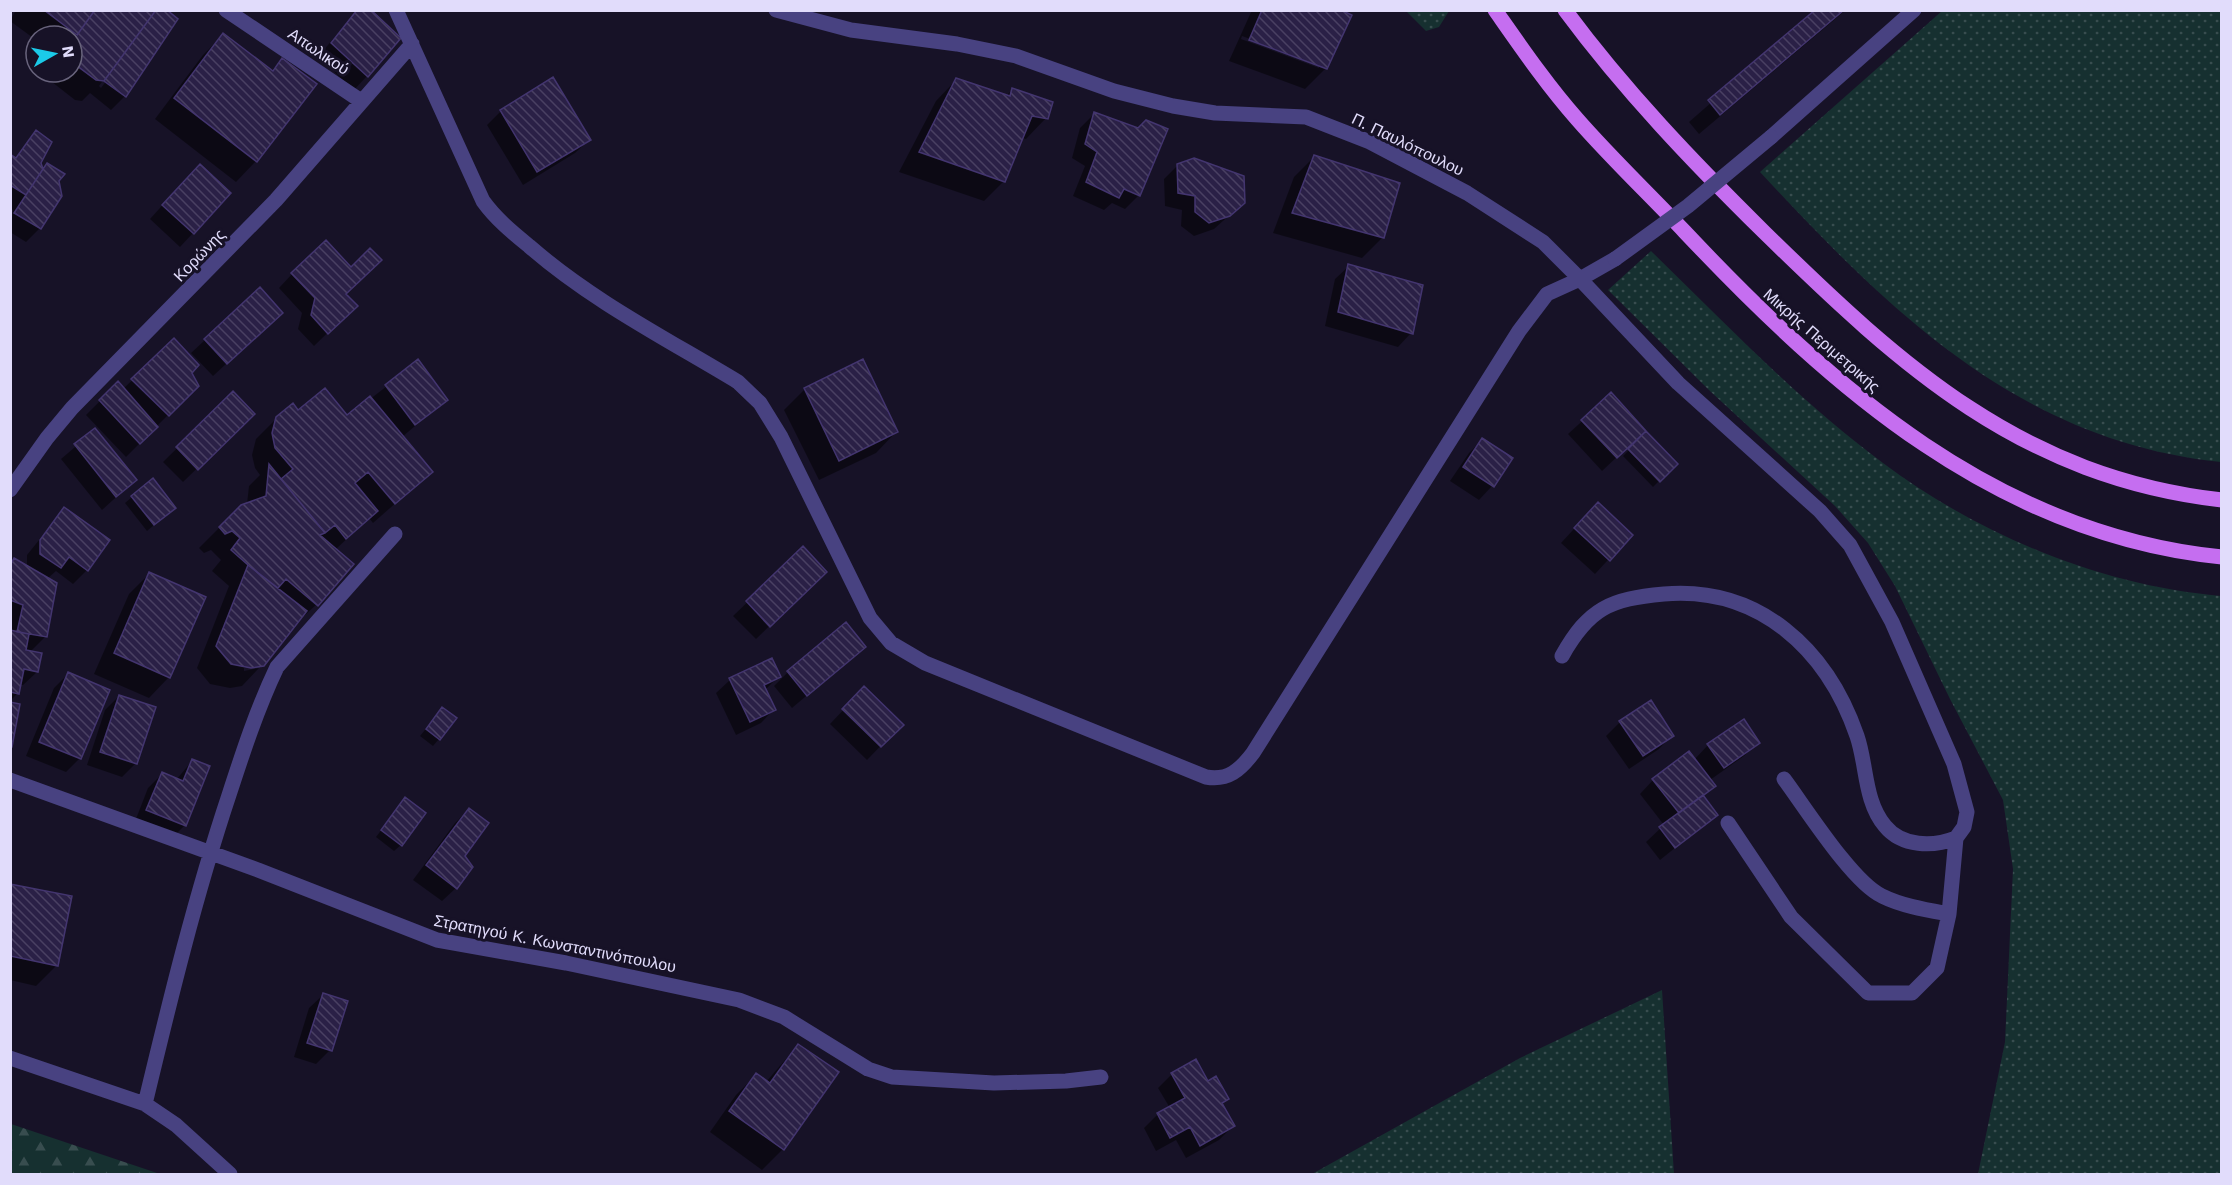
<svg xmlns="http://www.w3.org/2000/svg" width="2232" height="1185" viewBox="0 0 2232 1185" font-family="'Work Sans',sans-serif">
<defs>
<pattern id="grass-dots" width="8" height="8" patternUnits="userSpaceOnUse" patternTransform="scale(1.5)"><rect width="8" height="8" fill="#163030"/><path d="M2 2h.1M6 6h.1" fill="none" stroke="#384d4f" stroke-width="1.8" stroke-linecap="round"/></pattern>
<pattern id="forest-firs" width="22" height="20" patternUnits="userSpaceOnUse" patternTransform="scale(1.5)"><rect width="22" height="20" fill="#163030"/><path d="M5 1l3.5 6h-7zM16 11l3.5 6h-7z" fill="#384d4f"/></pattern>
<pattern id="building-back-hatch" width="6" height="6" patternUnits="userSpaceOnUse" patternTransform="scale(1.5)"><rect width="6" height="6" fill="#2a2046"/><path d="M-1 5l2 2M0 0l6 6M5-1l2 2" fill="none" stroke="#494062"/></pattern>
</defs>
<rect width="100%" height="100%" fill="#171227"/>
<path fill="url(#grass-dots)" d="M1406 11H1449L1439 27 1426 31Z
M1942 11H2221V462C2020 441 1890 312 1760 172Z
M1651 251C1726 324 1799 401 1883 463 1979 535 2102 586 2221 596V1174H1978L2005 1042 2013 869 2003 800 1950 699 1895 586 1868 543 1835 506 1711 392 1608 290Z
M1662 990 1674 1174H1312L1520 1058Z"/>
<path fill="url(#forest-firs)" d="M11 1124 160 1174H11Z"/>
<path fill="#0007" fill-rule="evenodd" d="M16 10H164L176 20 125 96 111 110 90 93 82 101 75 100 43 75 46 72H72V36H36V40L10 21ZM147 20H151L101 88 99 86Z
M357 10 367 76 354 90 318 57Z
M1252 10H1337L1326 68 1305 89 1229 61ZM1242 36 1319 64V68L1241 39Z
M1817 10H1846L1699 134 1689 122Z
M223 35 271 71 282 60 256 161 236 182 155 119 203 55Z
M956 80 1006 96 1013 89 1046 118 1026 139 1022 138 1004 181 984 201 899 172 936 101Z
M501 111 589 140 575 153 523 185 487 125Z
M1094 114 1139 195 1125 209 1112 203 1104 210 1073 196 1085 166 1072 158 1080 128Z
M36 132 42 170 47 165 40 228 26 242 10 232 13 210 10 208V156L14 159Z
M1314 157 1383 237 1362 258 1273 233 1294 177Z
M1178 165 1243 203 1214 229 1194 236 1181 226 1182 210 1165 206 1164 179Z
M186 179 193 233 180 247 150 219Z
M1349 266 1411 333 1398 347 1325 326 1335 279Z
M292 274 344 294 355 306 314 346 298 329 302 313 279 288Z
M267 326 213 376 191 353 205 340Z
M174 340 197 386 126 457 86 415 118 383 123 389Z
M862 361 896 432 876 453 819 480 784 410 805 389Z
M418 362 446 400 402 437 431 472 373 523 369 518 335 550 316 605 295 624 260 668V665L244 668V671L259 668 242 686 230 688 210 684 197 668 229 586 212 571 221 560 211 550 204 553 199 548 241 506 247 504 249 486 260 475 255 468 252 455 256 439 277 418 298 412 347 417Z
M233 393 253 414 183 482 163 462Z
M1611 395 1676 464 1653 487 1623 456 1637 442 1635 440 1602 471 1568 434Z
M95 430 135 480 102 510 61 459Z
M1483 439 1511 458 1492 486 1479 500 1450 481 1469 453Z
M132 497 174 508 147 531 125 503Z
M64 509 87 570 73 584 56 571 47 579 46 636 30 652 37 672 23 685H20L18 693 10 701V564L14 560 27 568V555Z
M1584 518 1631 535 1595 574 1561 543Z
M803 549 825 572 756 639 733 616Z
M149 574 169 677 149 698 94 674 129 594Z
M864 647 792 708 774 686 788 672Z
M68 674 80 758 66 772 26 756 54 688Z
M779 676 765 690 774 709 761 723 736 735 716 693 730 680Z
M864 688 901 725 867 760 830 724Z
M119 696 136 763 122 777 87 765 105 710Z
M442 709 439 739 433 746 420 736Z
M1620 722 1672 735 1659 749 1629 769 1606 736Z
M1758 742 1744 756 1710 780 1714 785 1702 797 1716 815 1660 860 1646 842 1664 825 1640 794 1653 780 1694 760 1708 745Z
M192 761 185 825 171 839 134 824 148 788 162 774 176 780Z
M405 799 401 845 394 851 376 837Z
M469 809 456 888 442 901 413 880 455 823Z
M10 885 57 965 36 986 10 980Z
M323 995 330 1050 316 1064 294 1057 309 1008Z
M798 1045 836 1072 783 1149 762 1170 710 1132 736 1095 756 1075 766 1082Z
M1172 1074 1207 1083 1227 1099 1222 1104 1233 1126 1219 1140 1186 1158 1176 1140 1156 1151 1144 1128 1158 1114 1170 1108 1158 1088Z"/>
<path fill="url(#building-back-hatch)" stroke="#43356f" stroke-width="1.5" d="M44 10H95L77 35Z
M95 10H156L104 81 96 80 72 62V42Z
M156 10H167L178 19 126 97 104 81Z
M357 10H371L401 38 368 77 331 43Z
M1262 10H1341L1352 15 1327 69 1249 40Z
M1815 10H1844L1720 115 1708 100Z
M223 33 273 71 282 58 317 84 257 162 174 98Z
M553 77 591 140 537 172 500 110Z
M956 78 1010 96 1012 88 1053 102 1048 119 1032 116 1005 182 919 152Z
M1094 112 1138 128 1146 120 1168 129 1140 196 1124 189 1119 198 1086 182 1097 152 1085 144Z
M36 130 52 142 41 163 43 169 26 195 10 185V154L16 158Z
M1314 155 1400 183 1384 238 1292 213Z
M1194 158 1244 176 1245 203 1230 216 1209 223 1195 212V196L1178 193 1177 164Z
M47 163 65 174 59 181 62 196 41 229 14 213Z
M200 164 231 193 194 234 162 205Z
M326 240 351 267 370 248 382 260 346 294 358 306 328 334 311 315 315 298 291 273Z
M1348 264 1423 285 1413 334 1338 312Z
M260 287 283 313 227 364 204 339Z
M174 338 199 365 192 373 199 386 169 416 131 379Z
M418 359 448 400 415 425 385 385Z
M863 359 898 432 839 461 804 388Z
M118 381 158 427 140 444 99 400Z
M325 388 347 415 370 396 433 472 395 504 368 472 355 483 378 511 346 539 335 525 325 533 281 479 293 469 275 448 272 433 276 417 293 403 298 410Z
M233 391 255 414 198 470 176 447Z
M1611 392 1646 431 1617 458 1581 420Z
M95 428 137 480 116 497 74 444Z
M1646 431 1678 464 1660 482 1628 449Z
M1482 438 1513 458 1494 487 1463 467Z
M269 464 325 533 320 535 354 564 318 606 286 579 278 588 248 565 231 550 240 538 232 531 225 534 219 527 241 505 266 496Z
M153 478 176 508 154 525 131 496Z
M1598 502 1633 535 1610 561 1574 528Z
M64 507 110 540 88 571 69 557 61 568 40 554V540Z
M803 546 827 572 770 627 746 601Z
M14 558 57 583 47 637 17 632 23 605 10 600V566Z
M248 565 307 611 264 666 251 668 231 664 216 646Z
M149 572 206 597 170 678 114 653Z
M846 622 866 647 807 696 787 671Z
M10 630 29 634 26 650 42 653 38 672 24 669 19 694 10 692Z
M772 658 781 677 764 685 776 710 750 722 729 678Z
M68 672 110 690 81 759 39 742Z
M864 686 904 725 881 747 842 709Z
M119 695 156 707 137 764 100 752Z
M1651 700 1674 736 1643 756 1619 721Z
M10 702 20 704 12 747H10Z
M442 707 457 718 440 740 426 729Z
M1744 719 1760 743 1724 768 1707 744Z
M1689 751 1716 786 1679 813 1652 779Z
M192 759 210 766 186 826 146 810 162 772 183 781Z
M1703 795 1718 815 1675 848 1659 827Z
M405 797 426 813 402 846 381 830Z
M469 808 489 823 465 856 473 867 457 889 426 865Z
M10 884 72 896 58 966 10 956Z
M323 993 348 1001 332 1051 307 1043Z
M798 1044 839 1072 784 1150 729 1111 756 1073 770 1083Z
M1196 1059 1208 1081 1216 1076 1229 1099 1222 1103 1235 1126 1200 1146 1190 1127 1170 1138 1157 1113 1185 1098 1171 1073Z"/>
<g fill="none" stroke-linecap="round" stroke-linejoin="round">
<path stroke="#484281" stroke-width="15" d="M226 10 361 101
M396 10 483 201C496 219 512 232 529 246 592 301 667 339 738 382L760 403 781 437 870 618 891 643 925 663 1206 777C1228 781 1240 770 1253 753L1519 331 1547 294 1580 279 1678 383 1820 511 1850 545 1892 622 1954 764 1967 812 1964 827 1956 838C1933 847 1902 847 1885 826 1864 801 1867 765 1857 736 1827 649 1759 586 1664 594 1610 599 1589 608 1562 656
M776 10 851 30 957 44 1016 56 1114 91 1173 106 1215 113 1306 117 1370 142 1467 193 1543 242 1580 279 1615 259
M1771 137 1914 10
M10 490 47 438 72 408 276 200 412 44
M1784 779C1805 807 1852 882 1882 896 1902 906 1927 910 1949 914L1956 838
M10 780 258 870 437 940 566 963 739 1000 784 1017 868 1069 892 1077 994 1083 1066 1081 1101 1077
M1728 823 1791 917 1868 993H1912L1937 968 1949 914
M10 1058 145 1104 176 1125 230 1174
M145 1104C170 1000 195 897 229 795 243 752 257 709 277 667L395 534"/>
<path stroke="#c56ef0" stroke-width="15" d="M1495 10C1521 47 1547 85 1577 119 1611 158 1649 194 1684 231 1832 388 1998 535 2222 557
M1565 10C1625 91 1694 163 1765 233 1902 367 2022 477 2222 500"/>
<path stroke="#484281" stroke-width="15" d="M1615 259 1688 206 1771 137"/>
</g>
<g text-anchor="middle" stroke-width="6" stroke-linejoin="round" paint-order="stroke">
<g font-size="16" fill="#e1dcfb" stroke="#171227">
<text transform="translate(319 51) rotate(34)" y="6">Αιτωλικού</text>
<text transform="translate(1408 144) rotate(26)" y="6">Π. Παυλόπουλου</text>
<text transform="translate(199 255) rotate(-46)" y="6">Κορώνης</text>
<text transform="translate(1822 340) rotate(41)" y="6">Μικρής Περιμετρικής</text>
<text transform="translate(555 943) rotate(11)" y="6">Στρατηγού Κ. Κωνσταντινόπουλου</text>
</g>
</g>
<rect width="2232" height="1185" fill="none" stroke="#e1dcfb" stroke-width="24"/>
<g transform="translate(54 54) rotate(81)"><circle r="28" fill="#171227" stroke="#68637c" stroke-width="1.5"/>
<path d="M0-4.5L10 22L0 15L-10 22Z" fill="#1bcae8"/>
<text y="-9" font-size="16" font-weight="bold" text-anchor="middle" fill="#e1dcfb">N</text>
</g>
</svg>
